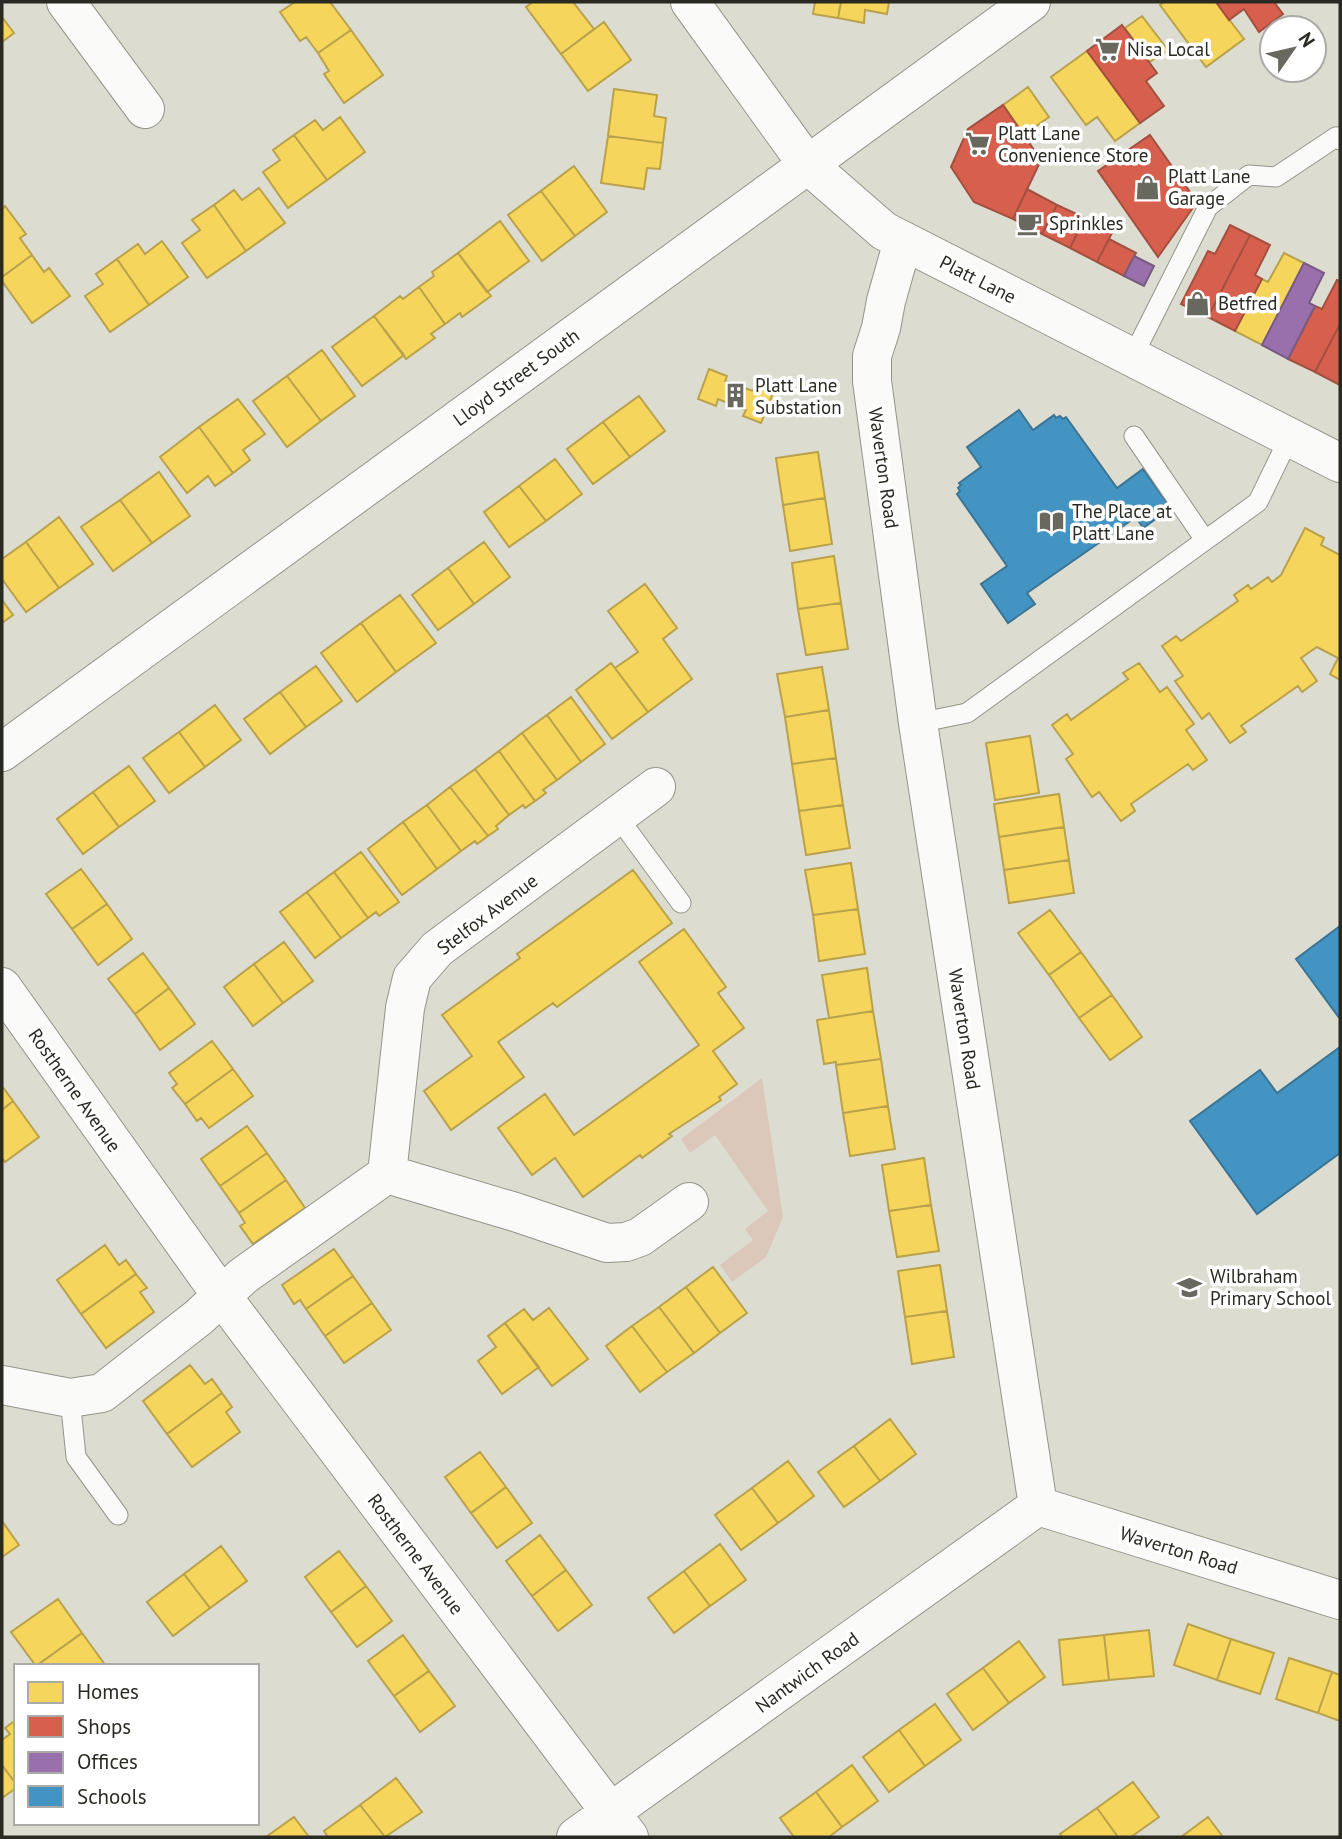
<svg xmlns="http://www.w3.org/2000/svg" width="1342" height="1839" viewBox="0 0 1342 1839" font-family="'PT Sans',sans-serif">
<rect width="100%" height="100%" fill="#dddcd1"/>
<path fill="#dbc8ba" d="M762 1078 783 1217 766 1257 732 1282 720 1265 753 1240 745 1229 768 1211 715 1135 690 1153 681 1139Z"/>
<path fill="#f6d55c" stroke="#b9a24b" stroke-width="2" d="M295 2H330L351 30 318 53 306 37 300 41 280 12Z
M533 2H573L594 29 561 54 526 7Z
M815 2H841L838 18 813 14Z
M841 2H889L887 14 865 10 864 23 838 18Z
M1164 2H1216L1244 39 1206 67 1160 5Z
M1142 16 1168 50 1150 62 1125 28Z
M2 17 14 33 2 42Z
M604 22 631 60 588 91 561 54Z
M351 30 383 75 344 103 324 74 329 71 318 53Z
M1087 51 1140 123 1115 141 1097 117 1086 125 1051 77Z
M1028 87 1049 117 1024 135 1003 105Z
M614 89 657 95 654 116 666 118 663 143 608 136Z
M340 117 365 152 327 180 294 135 315 120 323 130Z
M294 135 327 180 288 208 263 172 280 160 273 150Z
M608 136 663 143 660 169 647 168 644 189 601 183Z
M574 166 607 212 575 236 541 191Z
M259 188 285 223 246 251 214 205 234 190 242 200Z
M541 191 575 236 542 261 508 215Z
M214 205 246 251 207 278 182 243 200 230 192 220Z
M5 206 26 234 20 238 32 255 2 277V209Z
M500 221 529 261 487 292 458 253Z
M162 241 188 277 149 305 117 259 138 244 145 254Z
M458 253 491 296 462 317 460 313 445 324 419 287 434 276 432 272Z
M1284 253 1304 263 1262 345 1235 331 1262 279 1268 282Z
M32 255 44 272 49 268 70 296 32 323 2 281V277Z
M117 259 149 305 110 332 85 296 103 284 96 274Z
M419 287 445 324 431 334 435 338 406 359 374 316 400 296 403 299Z
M374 316 404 355 362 386 332 347Z
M322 350 355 396 321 421 287 376Z
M709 369 727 376 725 381 753 391 755 386 773 393 761 423 743 416 746 410 718 399 716 406 698 399Z
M287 376 321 421 287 447 253 401Z
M639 396 665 431 630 457 603 422Z
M238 399 265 434 243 450 250 460 233 473 199 427Z
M603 422 630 457 593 484 567 449Z
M199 427 233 473 215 486 208 476 187 493 160 457Z
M818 452 825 498 783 505 776 458Z
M555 459 582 494 546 521 519 486Z
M159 472 190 516 152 543 120 500Z
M519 486 546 521 509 547 484 512Z
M825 498 832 544 790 551 783 505Z
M120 500 152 543 113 571 81 527Z
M59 517 93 564 59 588 26 542Z
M1305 528 1324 538 1321 545 1340 555V680L1330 674 1338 658 1317 647 1301 658 1317 681 1302 692 1298 686 1241 726 1246 732 1230 743 1209 713 1202 719 1175 681 1183 676 1162 646 1176 636 1181 641 1238 601 1234 595 1248 585 1251 589 1268 577 1272 582 1281 575Z
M26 542 59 588 26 612 2 579V559Z
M484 542 510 577 474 604 448 568Z
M834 556 841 603 798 609 792 563Z
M448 568 474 604 438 630 412 595Z
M645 584 677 628 663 639 692 679 648 712 615 668 638 652 608 611Z
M400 595 436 643 396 672 361 623Z
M2 600 13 615 2 623Z
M841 603 848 649 806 655 798 609Z
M361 623 396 672 357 702 321 653Z
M611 663 648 712 612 739 576 690Z
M1139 663 1160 692 1167 687 1194 724 1186 730 1207 760 1193 770 1188 764 1131 804 1135 811 1121 821 1099 792 1092 797 1066 759 1073 754 1052 725 1067 714 1071 720 1128 679 1123 673Z
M316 666 342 701 306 727 280 692Z
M822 667 829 710 785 717 777 674Z
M280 692 306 727 270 754 244 719Z
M571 697 605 744 581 762 547 715Z
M215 705 241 740 205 767 179 732Z
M829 710 836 758 792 764 785 717Z
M547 715 581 762 557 780 522 733Z
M179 732 205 767 169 793 143 758Z
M522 733 557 780 543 790 546 793 535 801 499 751Z
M1030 736 1039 793 995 800 986 743Z
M499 751 535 801 525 808 523 805 509 815 475 769Z
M836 758 843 805 799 811 792 764Z
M129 766 155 801 119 827 93 792Z
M475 769 509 815 496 826 498 829 488 836 450 787Z
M450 787 488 836 477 844 475 841 461 851 427 805Z
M93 792 119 827 83 854 57 819Z
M1059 794 1064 827 999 837 994 804Z
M427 805 461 851 437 869 403 822Z
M843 805 850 848 806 855 799 811Z
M403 822 437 869 402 895 368 849Z
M1064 827 1069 860 1004 870 999 837Z
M361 852 399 902 379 916 376 912 368 918 334 872Z
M1069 860 1074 893 1009 903 1004 870Z
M851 863 858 909 813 915 805 870Z
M81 869 107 904 72 929 46 894Z
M633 870 672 923 557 1007 553 1003 498 1042 524 1077 451 1130 424 1091 472 1056 442 1015 520 958 517 954Z
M334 872 368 918 341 938 307 892Z
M307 892 341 938 315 958 280 912Z
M107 904 132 939 98 965 72 929Z
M858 909 865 954 819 961 813 915Z
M1050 910 1081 952 1049 975 1018 933Z
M684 929 726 987 718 993 744 1028 713 1051 737 1084 719 1097 721 1100 669 1134 672 1136 642 1158 640 1155 583 1197 555 1158 532 1175 498 1128 545 1094 574 1135 699 1045 639 962Z
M284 942 313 981 283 1003 254 964Z
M1081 952 1112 995 1079 1018 1049 975Z
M143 953 169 988 135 1014 108 979Z
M254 964 283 1003 253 1026 224 987Z
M867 968 873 1011 829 1018 822 975Z
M169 988 195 1024 160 1050 135 1014Z
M1112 995 1142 1037 1110 1060 1079 1018Z
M873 1011 881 1059 836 1065V1062L824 1064 817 1020Z
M212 1041 233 1069 185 1104 172 1088 177 1084 169 1073Z
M881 1059 888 1106 843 1113 836 1065Z
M233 1069 253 1096 209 1128 201 1118 197 1121 185 1104Z
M2 1086 13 1101 2 1110Z
M13 1101 39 1137 5 1162 2 1158V1110Z
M888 1106 895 1149 850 1156 843 1113Z
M247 1126 267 1153 220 1186 201 1159Z
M267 1153 286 1180 239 1213 220 1186Z
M924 1158 931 1205 889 1211 882 1165Z
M286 1180 305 1208 253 1244 240 1226 245 1223 239 1213Z
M931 1205 939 1251 897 1257 889 1211Z
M105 1245 119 1265 126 1260 136 1274 81 1314 57 1280Z
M334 1249 353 1276 306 1309 300 1300 294 1304 282 1285Z
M940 1265 947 1311 905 1317 898 1271Z
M713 1267 747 1313 720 1333 686 1287Z
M136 1274 147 1288 140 1292 154 1312 106 1348 81 1314Z
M353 1276 372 1303 325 1336 306 1309Z
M686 1287 720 1333 694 1353 659 1307Z
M372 1303 391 1330 344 1363 325 1336Z
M659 1307 694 1353 667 1372 632 1326Z
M549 1308 588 1359 552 1386 505 1323 524 1309 533 1320Z
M947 1311 954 1357 912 1364 905 1317Z
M505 1323 539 1367 502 1394 478 1361 496 1347 488 1336Z
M632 1326 667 1372 640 1392 606 1346Z
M190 1365 205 1384 212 1379 222 1393 167 1434 143 1401Z
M222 1393 232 1407 226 1412 240 1432 192 1467 167 1434Z
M890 1419 916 1454 880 1481 854 1446Z
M854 1446 880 1481 844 1507 818 1472Z
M480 1452 506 1487 471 1513 445 1477Z
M788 1461 814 1496 778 1523 752 1488Z
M506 1487 532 1523 497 1548 471 1513Z
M752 1488 778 1523 741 1550 715 1515Z
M2 1521 19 1545 2 1557Z
M540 1535 566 1570 532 1596 506 1561Z
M720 1544 746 1580 710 1606 684 1571Z
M221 1546 247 1581 210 1608 184 1574Z
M339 1551 366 1586 331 1612 305 1577Z
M566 1570 592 1605 558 1631 532 1596Z
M684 1571 710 1606 674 1633 648 1598Z
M184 1574 210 1608 173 1636 147 1602Z
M366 1586 392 1621 357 1647 331 1612Z
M58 1599 82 1633 36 1666 11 1632Z
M1188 1624 1231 1639 1217 1680 1174 1665Z
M1149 1630 1154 1676 1109 1680 1104 1635Z
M82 1633 106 1666H36Z
M403 1635 429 1671 394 1696 368 1661Z
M1104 1635 1109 1680 1063 1685 1059 1640Z
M1231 1639 1274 1653 1260 1694 1217 1680Z
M1019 1641 1045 1677 1009 1703 983 1668Z
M1289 1658 1332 1672 1318 1713 1276 1699Z
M983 1668 1009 1703 973 1730 947 1694Z
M429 1671 455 1706 420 1732 394 1696Z
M1332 1672 1340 1675V1721L1318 1713Z
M935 1704 961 1740 925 1766 899 1730Z
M16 1720V1784L2 1765V1740L10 1734 5 1728Z
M899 1730 925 1766 889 1792 863 1757Z
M2 1765 16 1784V1788L2 1798Z
M852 1765 878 1801 842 1827 816 1792Z
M396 1778 422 1812 385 1837 360 1805Z
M1133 1782 1159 1817 1131 1837H1118L1097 1808Z
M816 1792 842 1827 829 1837H794L780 1818Z
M360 1805 385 1837H328L324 1831Z
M1097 1808 1118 1837H1062L1060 1834Z
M294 1817 309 1837H266Z
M1208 1817 1223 1837H1181Z"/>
<path fill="#d6604d" stroke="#a35040" stroke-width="2" d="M1216 2H1274L1283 14 1259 32 1244 9 1229 20Z
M1122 25 1157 73 1146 81 1164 106 1140 123 1087 51Z
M1003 105 1041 160 1013 219 974 202 951 167 968 129Z
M1150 135 1197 202 1158 257 1098 171Z
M1027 189 1057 205 1042 234 1013 219Z
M1057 205 1085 218 1070 248 1042 234Z
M1085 218 1112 233 1097 262 1070 248Z
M1230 225 1250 235 1208 317 1181 304 1208 251 1215 254Z
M1250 235 1270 245 1255 275 1262 279 1235 331 1208 317Z
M1109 239 1136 253 1124 276 1097 262Z
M1337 280 1340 281V324L1315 372 1288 359 1315 306 1322 309Z
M1340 324V385L1315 372Z"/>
<path fill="#9970ab" stroke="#785b82" stroke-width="2" d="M1134 256 1154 266 1144 286 1124 276Z
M1304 263 1324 273 1309 303 1315 306 1288 359 1262 345Z"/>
<path fill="#4393c3" stroke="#3c7493" stroke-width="2" d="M1019 410 1033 430 1054 415 1056 418 1060 416 1063 419 1066 417 1117 488 1143 469 1171 508 1143 528 1136 517 1027 593 1035 604 1008 623 981 584 1007 566 957 494 960 491 958 488 961 485 959 483 981 467 967 447Z
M1340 926V1019L1296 959Z
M1340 1047V1153L1257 1214 1190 1121 1260 1070 1277 1093Z"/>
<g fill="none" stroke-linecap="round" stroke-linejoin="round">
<defs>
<path id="lane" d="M1132 358 1208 207 1249 175 1276 177 1336 137 1340 140
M1134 436 1205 540
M918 723 967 713 1258 502 1289 438
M617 816 681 903
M70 1398 76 1457 118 1515"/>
<path id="street" d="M66 2 145 109
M903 241 886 301 881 328 872 356V381L918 723 1038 1506
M2 987 221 1295 629 1837
M387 1174 405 1008 412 978 437 949 656 787
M2 1385 70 1398 102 1393 199 1317 243 1276 387 1174 515 1212 607 1243 626 1242 640 1237 689 1202
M1038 1506 1340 1600
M576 1837 1038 1506"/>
<path id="secondary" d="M690 2 807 164 884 231 1340 463
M2 752 1031 2"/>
</defs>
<use href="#lane" stroke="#95948b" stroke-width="21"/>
<use href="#street" stroke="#95948b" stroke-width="40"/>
<use href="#secondary" stroke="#95948b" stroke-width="40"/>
<use href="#lane" stroke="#fafaf8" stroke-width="19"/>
<use href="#street" stroke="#fafaf8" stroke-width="38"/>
<use href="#secondary" stroke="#fafaf8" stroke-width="38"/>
</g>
<defs>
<symbol id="supermarket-bare" viewBox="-9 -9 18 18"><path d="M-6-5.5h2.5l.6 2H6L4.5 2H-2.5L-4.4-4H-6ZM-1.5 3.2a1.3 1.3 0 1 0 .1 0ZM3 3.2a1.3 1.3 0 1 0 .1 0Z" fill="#69685f" stroke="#fff" stroke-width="2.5" paint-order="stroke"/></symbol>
<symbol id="shop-bare" viewBox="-9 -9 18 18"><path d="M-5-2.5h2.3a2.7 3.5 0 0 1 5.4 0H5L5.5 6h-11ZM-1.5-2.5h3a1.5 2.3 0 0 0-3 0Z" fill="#69685f" stroke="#fff" stroke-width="2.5" paint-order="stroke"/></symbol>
<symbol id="cafe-bare" viewBox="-9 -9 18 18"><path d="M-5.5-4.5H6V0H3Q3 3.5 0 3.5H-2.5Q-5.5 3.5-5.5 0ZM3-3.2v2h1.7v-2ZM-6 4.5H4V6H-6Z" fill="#69685f" stroke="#fff" stroke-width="2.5" paint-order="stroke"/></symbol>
<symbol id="building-bare" viewBox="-9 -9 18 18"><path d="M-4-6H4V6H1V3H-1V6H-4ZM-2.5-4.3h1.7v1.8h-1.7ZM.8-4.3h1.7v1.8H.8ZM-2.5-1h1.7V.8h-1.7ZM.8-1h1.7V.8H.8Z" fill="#69685f" stroke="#fff" stroke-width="2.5" paint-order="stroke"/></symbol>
<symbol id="library-bare" viewBox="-9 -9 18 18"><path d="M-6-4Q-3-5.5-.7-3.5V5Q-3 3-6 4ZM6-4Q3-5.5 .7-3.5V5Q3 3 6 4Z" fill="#69685f" stroke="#fff" stroke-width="2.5" paint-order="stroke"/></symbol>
<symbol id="school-bare" viewBox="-9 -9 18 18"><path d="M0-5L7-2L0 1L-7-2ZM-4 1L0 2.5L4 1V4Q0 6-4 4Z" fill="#69685f" stroke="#fff" stroke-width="2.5" paint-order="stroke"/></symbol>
</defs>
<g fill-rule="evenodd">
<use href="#supermarket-bare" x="1090" y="32" width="35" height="35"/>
<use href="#supermarket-bare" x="960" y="126" width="35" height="35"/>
<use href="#shop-bare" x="1130" y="170" width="35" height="35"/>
<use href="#cafe-bare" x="1012" y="206" width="35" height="35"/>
<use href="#shop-bare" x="1180" y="286" width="35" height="35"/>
<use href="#building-bare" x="718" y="378" width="35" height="35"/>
<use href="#library-bare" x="1034" y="504" width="35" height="35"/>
<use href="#school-bare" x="1172" y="1270" width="35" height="35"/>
</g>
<g text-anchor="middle" stroke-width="7" stroke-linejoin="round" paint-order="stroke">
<g font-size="19" fill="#2b2a22" stroke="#fff" text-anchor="start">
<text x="1127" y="56">Nisa Local</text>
<text x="998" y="140">Platt Lane<tspan x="998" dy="22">Convenience Store</tspan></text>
<text x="1168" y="183">Platt Lane<tspan x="1168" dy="22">Garage</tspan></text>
<text x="1049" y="230">Sprinkles</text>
<text x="1218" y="310">Betfred</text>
<text x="755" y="392">Platt Lane<tspan x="755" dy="22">Substation</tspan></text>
<text x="1072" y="518">The Place at<tspan x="1072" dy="22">Platt Lane</tspan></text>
<text x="1210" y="1283">Wilbraham<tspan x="1210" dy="22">Primary School</tspan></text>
</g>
<g font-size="19" fill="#2b2a22" stroke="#fff">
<text transform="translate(978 279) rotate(27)" y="7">Platt Lane</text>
<text transform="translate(516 377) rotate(-36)" y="7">Lloyd Street South</text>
<text transform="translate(884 468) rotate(82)" y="7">Waverton Road</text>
<text transform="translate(487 914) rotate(-37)" y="7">Stelfox Avenue</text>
<text transform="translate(965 1029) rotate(81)" y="7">Waverton Road</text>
<text transform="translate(75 1090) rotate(55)" y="7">Rostherne Avenue</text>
<text transform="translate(1179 1550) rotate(17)" y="7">Waverton Road</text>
<text transform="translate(416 1554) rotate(53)" y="7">Rostherne Avenue</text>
<text transform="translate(807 1672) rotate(-36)" y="7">Nantwich Road</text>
</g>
</g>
<rect width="1342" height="1839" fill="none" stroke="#2b2a22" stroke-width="7"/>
<rect x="14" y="1664" width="245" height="161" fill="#ffffff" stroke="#aaaaa7" stroke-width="2"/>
<rect x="28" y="1682" width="35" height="21" fill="#f6d55c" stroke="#aaaaa7" stroke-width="2"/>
<text x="77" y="1699" font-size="21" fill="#2b2a22">Homes</text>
<rect x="28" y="1716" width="35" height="21" fill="#d6604d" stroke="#aaaaa7" stroke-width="2"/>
<text x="77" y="1734" font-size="21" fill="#2b2a22">Shops</text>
<rect x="28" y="1752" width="35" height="21" fill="#9970ab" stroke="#aaaaa7" stroke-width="2"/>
<text x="77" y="1769" font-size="21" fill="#2b2a22">Offices</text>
<rect x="28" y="1786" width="35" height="21" fill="#4393c3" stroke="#aaaaa7" stroke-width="2"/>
<text x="77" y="1804" font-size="21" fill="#2b2a22">Schools</text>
<g transform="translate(1293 49) rotate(56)"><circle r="33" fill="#ffffff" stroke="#aaaaa7" stroke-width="2"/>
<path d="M0-5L12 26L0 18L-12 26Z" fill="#69685f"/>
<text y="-10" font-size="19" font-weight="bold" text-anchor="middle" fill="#2b2a22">N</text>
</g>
</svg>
